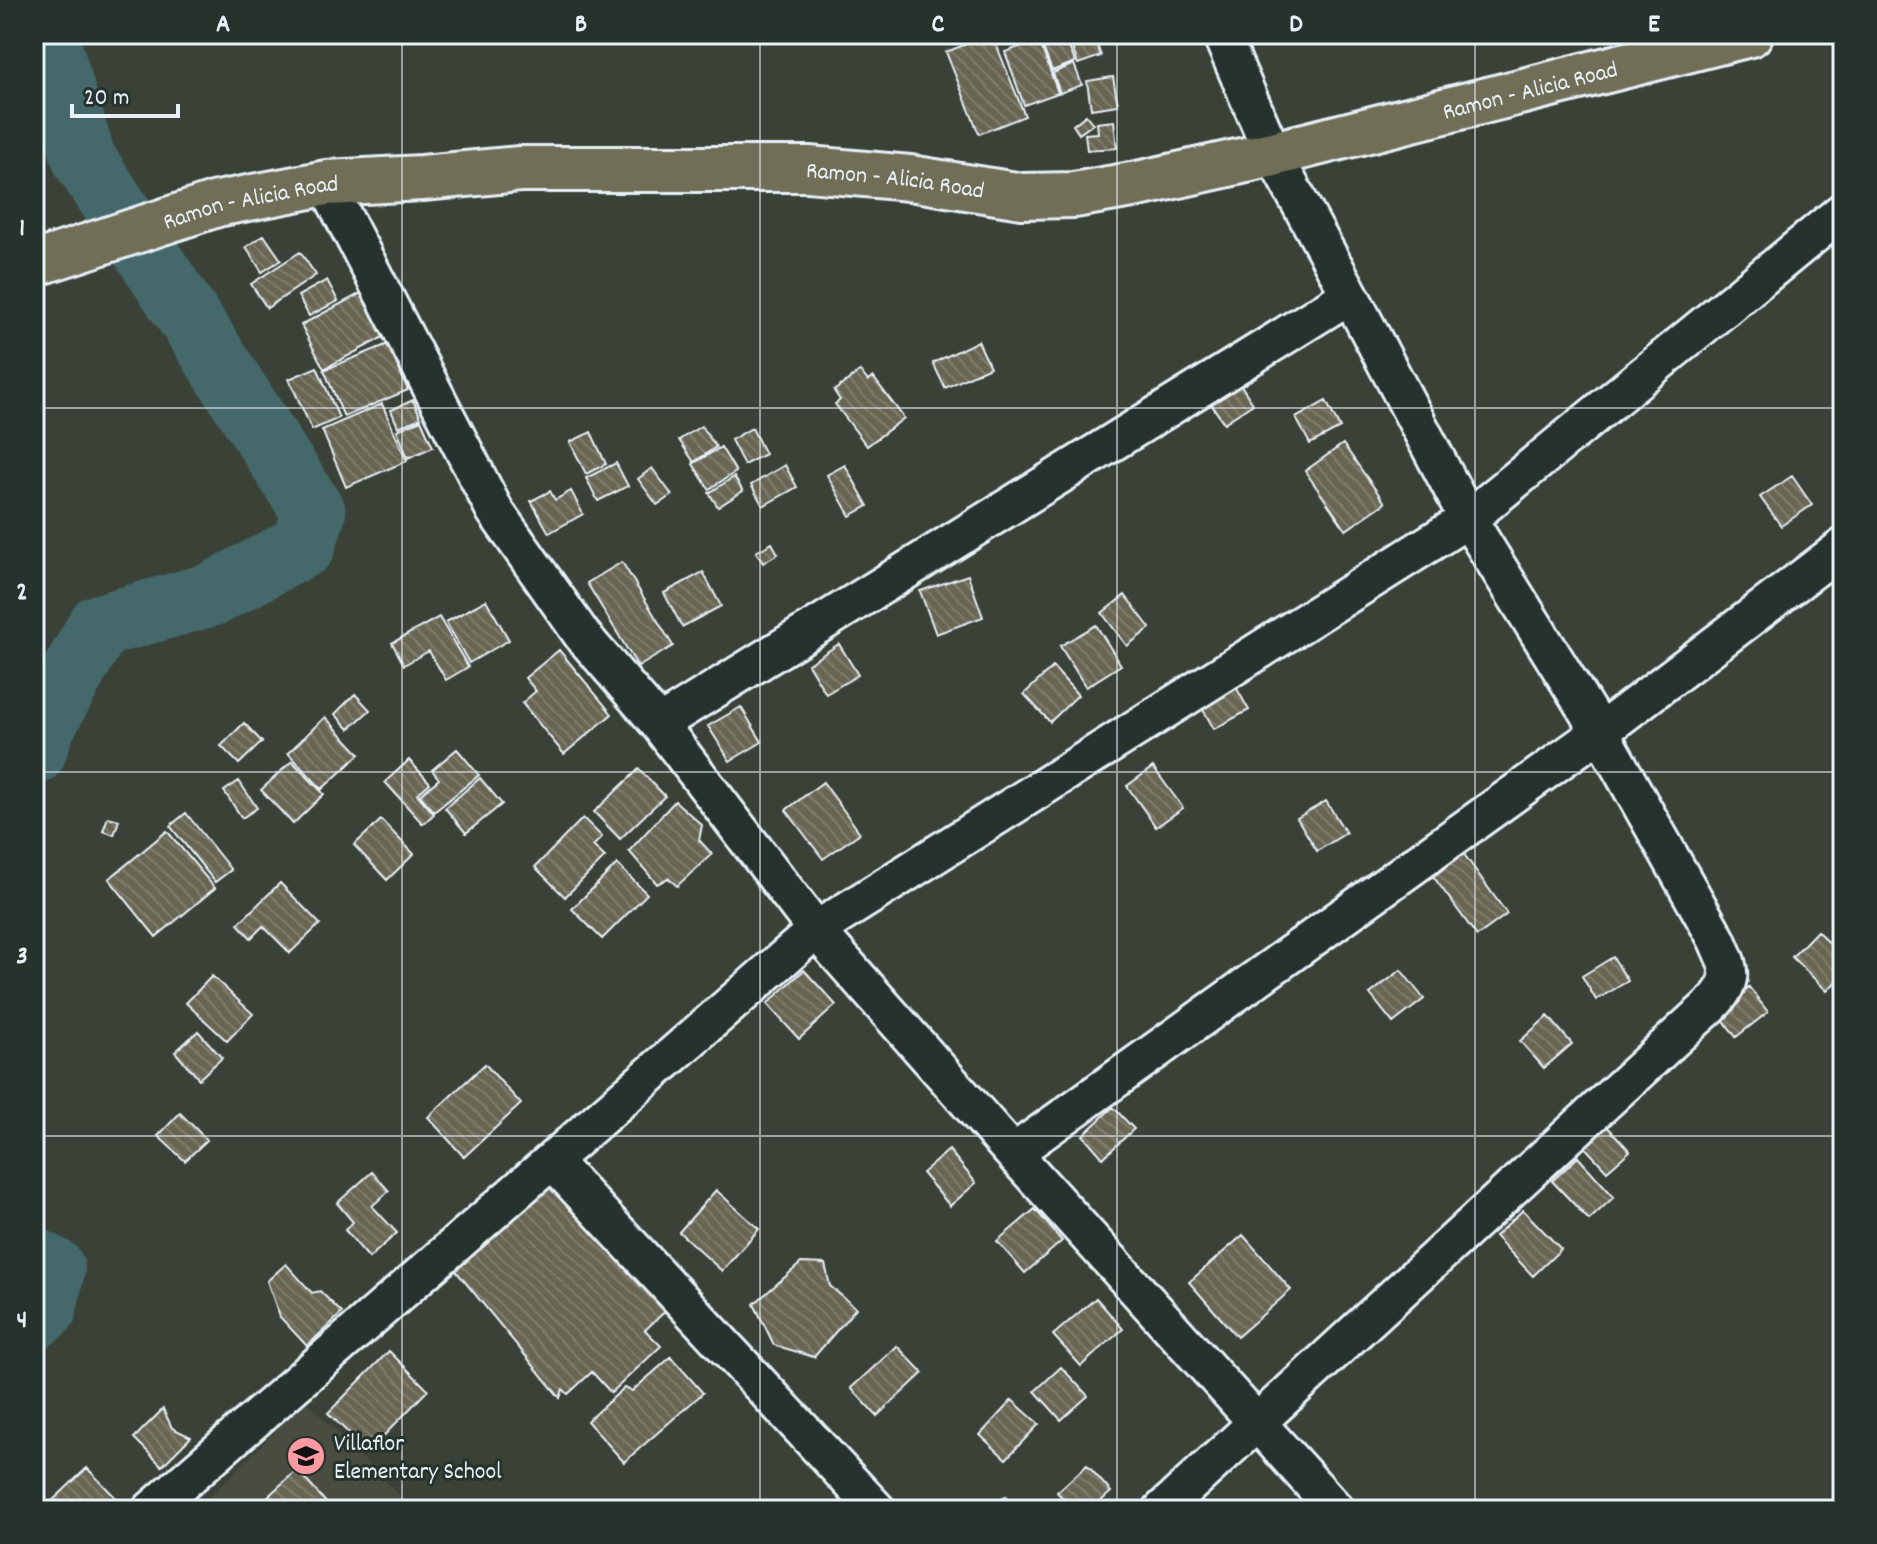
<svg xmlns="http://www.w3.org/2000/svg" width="1877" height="1544" viewBox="0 0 1877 1544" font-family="Dekko,sans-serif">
<defs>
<pattern id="building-back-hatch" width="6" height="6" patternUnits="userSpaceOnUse" patternTransform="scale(2)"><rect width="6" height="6" fill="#686652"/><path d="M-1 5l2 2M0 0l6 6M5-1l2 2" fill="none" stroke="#7e7c6c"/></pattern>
</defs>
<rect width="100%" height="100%" fill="#3a4238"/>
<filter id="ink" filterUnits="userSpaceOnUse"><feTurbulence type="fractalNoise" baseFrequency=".0125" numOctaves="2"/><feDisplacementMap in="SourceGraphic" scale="16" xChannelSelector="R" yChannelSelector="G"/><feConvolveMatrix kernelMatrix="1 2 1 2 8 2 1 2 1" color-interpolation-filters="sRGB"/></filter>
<g filter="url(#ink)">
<path fill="#484d40" d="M306 1401 414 1510H196Z"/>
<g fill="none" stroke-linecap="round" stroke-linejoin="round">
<path stroke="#44676a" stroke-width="64" d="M34 753 43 727 99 626 213 594 304 545 314 513 202 337 84 159 46 34
M34 1259 53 1269 45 1309 34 1318"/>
</g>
<path fill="url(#building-back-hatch)" stroke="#e8f1f8" stroke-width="2" d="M992 34 1025 116 979 134 946 52Z
M1062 34H1064L1075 62 1052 71 1041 42Z
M1073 34H1093L1101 56 1078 64 1068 36Z
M1039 40 1058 93 1024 105 1005 52Z
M1074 64 1082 85 1060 93 1053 73Z
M1113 77 1118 105 1091 109 1087 81Z
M1086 115 1093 124 1079 134 1073 125Z
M1114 121 1117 148 1087 150 1085 134 1098 133 1097 123Z
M264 235 281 260 262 272 246 247Z
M300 252 316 275 267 308 251 284Z
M327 280 338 301 309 316 298 296Z
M363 292 387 335 324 369 301 325Z
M978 341 990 367 945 388 933 363Z
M388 344 408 390 344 417 324 370Z
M317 367 339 418 312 430 289 379Z
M860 371 868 381 873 377 904 418 867 446 835 404 840 400 834 391Z
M1237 379 1253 404 1224 423 1207 398Z
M413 400 421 418 398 427 391 410Z
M1326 401 1340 428 1310 444 1296 418Z
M382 404 407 461 346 487 322 430Z
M421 420 433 447 408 458 397 430Z
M701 426 716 447 694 462 679 440Z
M752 428 765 454 744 465 731 440Z
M591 432 606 464 586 474 570 442Z
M1343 444 1385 503 1346 530 1305 471Z
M721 447 736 472 709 489 693 464Z
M616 463 628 486 598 501 586 478Z
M785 465 797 487 763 506 751 485Z
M845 465 868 506 850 516 827 475Z
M652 468 672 495 657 505 638 479Z
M1792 476 1812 505 1781 526 1760 497Z
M734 477 743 491 718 507 709 493Z
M550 491 555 500 571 491 583 514 549 533 531 501Z
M772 543 778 554 763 563 756 552Z
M622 562 673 646 638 667 587 583Z
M703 572 721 606 682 627 664 593Z
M968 575 983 617 936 634 920 591Z
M1125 595 1150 628 1127 646 1102 613Z
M486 600 509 640 469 663 446 622Z
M439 617 468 667 446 680 429 651 404 665 392 643Z
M1096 625 1121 665 1086 687 1060 646Z
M839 644 858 675 826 694 808 664Z
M559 650 612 714 564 754 522 703 536 691 525 678Z
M1053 667 1078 695 1050 722 1024 694Z
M1233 682 1249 710 1214 729 1198 701Z
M355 694 370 710 349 729 335 714Z
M741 707 762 742 730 761 708 726Z
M325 717 360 754 322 789 288 753Z
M244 723 262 742 239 764 221 746Z
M457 749 479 775 434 812 420 795 439 779 432 770Z
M409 760 430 783 417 794 434 814 423 824 385 782Z
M292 761 324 794 293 824 261 790Z
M1153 767 1183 808 1156 827 1127 786Z
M639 769 665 796 620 839 594 812Z
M480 778 502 804 466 833 445 808Z
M239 781 257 808 242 818 224 791Z
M823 782 860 833 823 859 786 810Z
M675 801 702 825 699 840 712 854 677 886 668 878 657 884 629 851Z
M1326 801 1346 833 1317 851 1297 818Z
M186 813 231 870 215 882 170 826Z
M108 817 119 820 114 835 103 831Z
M583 818 602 837 593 846 605 857 565 897 535 867Z
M381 820 414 854 387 880 354 845Z
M167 831 215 888 156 937 109 879Z
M1461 850 1507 914 1477 936 1430 872Z
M617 864 647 894 602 939 572 909Z
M280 883 320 924 290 953 263 926 251 938 238 924Z
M1817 931 1843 956V974L1827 991 1792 957Z
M1613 957 1628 981 1596 1000 1582 976Z
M804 970 836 1005 799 1039 767 1004Z
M1401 970 1424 999 1393 1023 1370 994Z
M212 976 253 1014 227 1041 186 1003Z
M1749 987 1768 1012 1736 1037 1717 1011Z
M1548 1016 1572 1044 1544 1068 1520 1041Z
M198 1031 222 1058 199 1079 175 1052Z
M485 1064 521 1104 464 1157 428 1117Z
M1113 1107 1134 1129 1103 1158 1083 1135Z
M180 1113 207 1140 185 1161 158 1136Z
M1605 1124 1630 1151 1607 1171 1582 1144Z
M949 1150 976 1183 950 1206 922 1173Z
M1578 1157 1614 1197 1589 1220 1552 1181Z
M372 1172 389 1191 372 1206 397 1233 369 1258 345 1230 353 1222 337 1203Z
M553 1178 672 1305 645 1330 661 1346 611 1393 592 1372 568 1394 563 1389 560 1398 452 1266Z
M716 1190 759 1229 722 1271 679 1232Z
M1035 1209 1062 1241 1025 1273 997 1241Z
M1523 1210 1561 1249 1533 1276 1495 1236Z
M1243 1235 1291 1290 1237 1337 1189 1282Z
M801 1263 825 1264 830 1286 856 1308 814 1357 774 1345 754 1304Z
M286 1264 312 1293 320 1291 342 1313 307 1346 280 1317 267 1281Z
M1096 1298 1123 1329 1081 1366 1053 1335Z
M897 1346 923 1373 877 1416 851 1388Z
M389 1351 428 1390 368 1452 328 1413Z
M671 1357 703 1393 624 1462 587 1421 624 1388 632 1391Z
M1061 1367 1088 1396 1061 1420 1035 1391Z
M1012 1400 1039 1424 1006 1459 980 1435Z
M163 1409 172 1428 191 1437 162 1466 134 1438Z
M1087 1465 1111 1492 1091 1510H1073L1057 1492Z
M87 1468 120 1502 112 1510H55L49 1504Z
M297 1470 329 1506 325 1510H275L265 1499Z
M1006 1496 1017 1510H988Z"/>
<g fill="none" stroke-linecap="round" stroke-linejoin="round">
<defs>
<path id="minor" d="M326 183 495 511 582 635 659 724 816 930 1013 1153 1336 1510
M659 724 1350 295
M1013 1153 1600 732 1843 547
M552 1161 877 1510
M151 1510 816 930 1468 519 1843 211
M1162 1510 1691 1023C1704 1011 1725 996 1728 978 1730 965 1721 951 1717 940L1600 732 1468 519 1350 295 1273 154 1221 34"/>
<g id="major">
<path id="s1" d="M34 264 217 204 326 183 422 178 520 169H809L910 178 1022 196 1074 195 1138 184 1273 154 1750 34"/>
</g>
</defs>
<use href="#minor" stroke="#e8f1f8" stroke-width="42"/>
<use href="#major" stroke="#e8f1f8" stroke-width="50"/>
<use href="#minor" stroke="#26332d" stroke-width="36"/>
<use href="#major" stroke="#716e59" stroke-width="44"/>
</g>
</g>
<path fill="none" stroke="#e8f1f8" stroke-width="2" stroke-opacity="0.55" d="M402 34V1510M760 34V1510M1117 34V1510M1475 34V1510M34 408H1843M34 772H1843M34 1136H1843"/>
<defs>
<symbol id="school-disc" viewBox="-11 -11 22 22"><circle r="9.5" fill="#ff9aa2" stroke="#26332d"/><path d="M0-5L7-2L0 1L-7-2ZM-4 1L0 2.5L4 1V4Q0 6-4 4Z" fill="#111"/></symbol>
</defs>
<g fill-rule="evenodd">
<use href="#school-disc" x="284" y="1434" width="44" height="44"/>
</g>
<g text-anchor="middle" stroke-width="6" stroke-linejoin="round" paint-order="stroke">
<g font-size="24" fill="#e8f1f8" stroke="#26332d">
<text dy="8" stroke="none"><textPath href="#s1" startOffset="1522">Ramon - Alicia Road</textPath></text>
<text dy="8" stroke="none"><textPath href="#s1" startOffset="874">Ramon - Alicia Road</textPath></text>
<text dy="8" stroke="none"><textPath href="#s1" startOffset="226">Ramon - Alicia Road</textPath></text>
</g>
<g font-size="24" fill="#e8f1f8" stroke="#26332d" text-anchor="start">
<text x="334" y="1450">Villaflor<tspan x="334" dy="28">Elementary School</tspan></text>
</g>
</g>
<rect width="1877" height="1544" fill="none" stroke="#26332d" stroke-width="88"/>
<path d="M72 104v12h106v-12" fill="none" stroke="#e8f1f8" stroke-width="4"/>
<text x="84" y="104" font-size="24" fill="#e8f1f8" stroke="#26332d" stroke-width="6" paint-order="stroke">20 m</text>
<rect x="44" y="44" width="1789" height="1456" fill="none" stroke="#e8f1f8" stroke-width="3"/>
<g font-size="26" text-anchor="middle" font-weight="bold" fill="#e8f1f8">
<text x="223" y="31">A</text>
<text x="581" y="31">B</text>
<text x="938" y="31">C</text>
<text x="1296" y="31">D</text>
<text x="1654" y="31">E</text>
<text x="22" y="235">1</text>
<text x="22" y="599">2</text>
<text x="22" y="963">3</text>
<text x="22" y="1327">4</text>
</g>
</svg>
